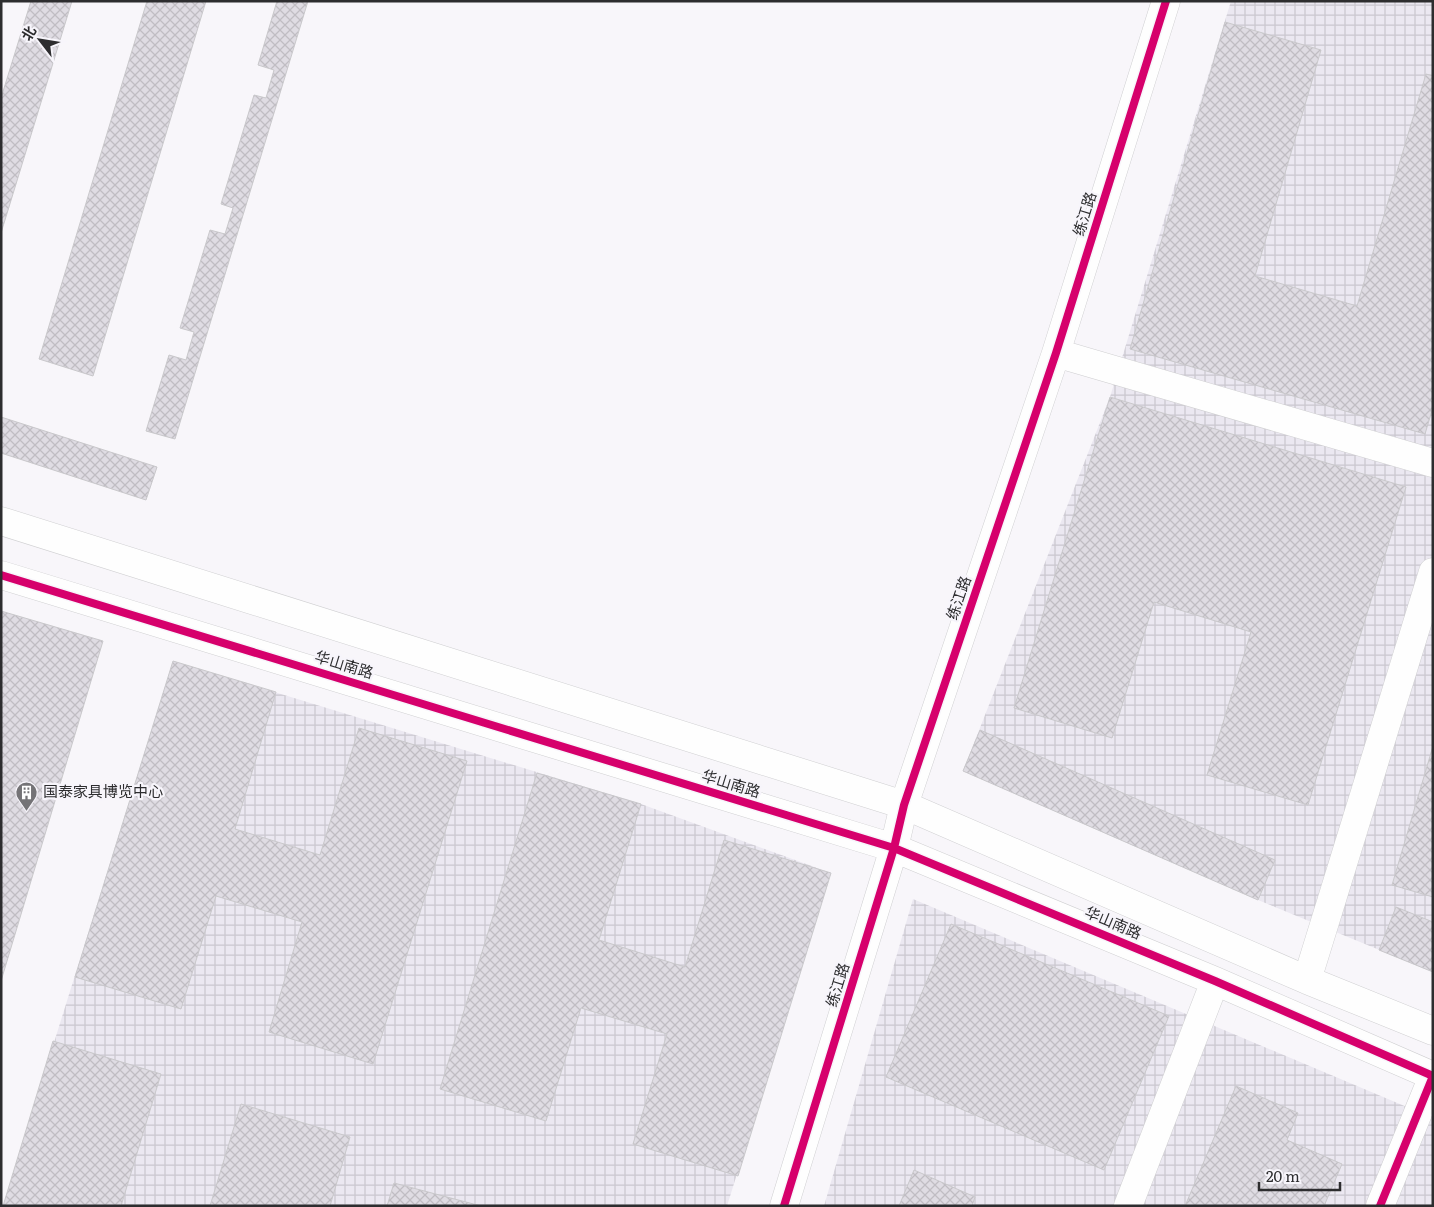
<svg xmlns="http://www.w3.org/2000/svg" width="1434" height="1207" viewBox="0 0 1434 1207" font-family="Literata,'Noto Sans SC',serif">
<defs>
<pattern id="industrial-grid" width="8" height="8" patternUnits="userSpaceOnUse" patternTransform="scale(1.25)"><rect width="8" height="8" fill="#ebe8f1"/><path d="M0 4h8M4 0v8" fill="none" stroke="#cac7cf"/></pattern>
<pattern id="building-cross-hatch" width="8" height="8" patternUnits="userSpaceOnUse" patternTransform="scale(1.25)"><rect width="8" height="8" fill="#dfdce3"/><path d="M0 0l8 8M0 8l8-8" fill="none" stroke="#c0bdc3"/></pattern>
</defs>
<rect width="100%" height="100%" fill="#f8f6fa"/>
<path fill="url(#industrial-grid)" d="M1231 1H1433V972L1258 900 963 771 1110 397Z
M173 661 641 804 831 873 727 1206H3Z
M913 899 1433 1118V1206H824Z"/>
<path fill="url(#building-cross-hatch)" stroke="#c9c8cb" d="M31 1H72L1 233V98Z
M147 1H206L93 376 39 359Z
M277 1H308L175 439 146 431 169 355 186 360 194 332 180 328 210 230 225 234 233 208 221 204 254 95 266 98 274 70 258 65Z
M1225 22 1321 50 1255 276 1357 306 1426 74 1433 76V407L1425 434 1130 349Z
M1110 397 1406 487 1308 805 1207 775 1251 632 1154 602 1112 738 1014 708Z
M1 417 157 467 146 500 1 453Z
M1 611 103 641 1 981Z
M173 661 276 692 235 829 320 855 359 728 467 761 373 1064 269 1032 302 922 216 896 181 1009 75 977Z
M980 730 1275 860 1258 900 963 771Z
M1433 746V897L1392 885Z
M537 773 641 804 599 940 685 967 724 840 831 873 738 1176 633 1144 667 1034 581 1008 546 1121 440 1089Z
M1396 907 1433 922V972L1379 950Z
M951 924 1169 1016 1104 1170 886 1077Z
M53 1041 161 1074 121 1206H3Z
M1236 1086 1298 1113 1287 1140 1342 1164 1324 1206H1185Z
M241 1104 350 1137 330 1206H210Z
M914 1170 975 1197 972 1206H899Z
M394 1183 481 1206H387Z"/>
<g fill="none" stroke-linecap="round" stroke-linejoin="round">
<defs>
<path id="minor" d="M1056 353 1433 463
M1 521 904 805 1307 980 1433 1031
M1 575 894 848 1215 981 1433 1076 1380 1206
M1307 980 1433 572
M784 1206 894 848 904 805 1056 353 1166 1
M1128 1206 1215 981"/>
</defs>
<use href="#minor" stroke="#d0d0d2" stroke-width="29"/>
<use href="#minor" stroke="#fefefe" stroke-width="28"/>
<defs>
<path id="cycleway" d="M1 575 894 848 1215 981 1433 1076 1380 1206
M784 1206 894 848 904 805 1056 353 1166 1"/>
</defs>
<use href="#cycleway" stroke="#f7f5fb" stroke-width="11"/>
<use href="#cycleway" stroke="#d6006c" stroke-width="8"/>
</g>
<defs>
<symbol id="building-pin" viewBox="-11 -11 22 30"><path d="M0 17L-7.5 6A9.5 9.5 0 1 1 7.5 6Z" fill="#747376" stroke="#f7f5fb"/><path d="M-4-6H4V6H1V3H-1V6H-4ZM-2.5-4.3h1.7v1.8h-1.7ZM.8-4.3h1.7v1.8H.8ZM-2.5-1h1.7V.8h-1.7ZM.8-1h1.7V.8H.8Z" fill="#fff"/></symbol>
</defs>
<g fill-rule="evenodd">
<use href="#building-pin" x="14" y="780" width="25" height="34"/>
</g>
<g text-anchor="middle" stroke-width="4.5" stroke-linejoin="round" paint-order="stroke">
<g font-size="15" fill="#2d2d2f" stroke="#f7f5fb">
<text transform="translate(1085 214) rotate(-73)" y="5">练江路</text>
<text transform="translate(959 598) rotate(-71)" y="5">练江路</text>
<text transform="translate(344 665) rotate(17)" y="5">华山南路</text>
<text transform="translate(731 784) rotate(17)" y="5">华山南路</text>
<text transform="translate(1113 923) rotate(23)" y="5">华山南路</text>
<text transform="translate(838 985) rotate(-73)" y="5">练江路</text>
</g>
<g font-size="15" fill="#2d2d2f" stroke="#f7f5fb" text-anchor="start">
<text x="43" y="797">国泰家具博览中心</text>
</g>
</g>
<rect width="1434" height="1207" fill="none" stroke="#2d2d2f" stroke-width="5"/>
<g transform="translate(40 40) rotate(301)" stroke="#f7f5fb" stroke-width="4" paint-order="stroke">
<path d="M0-4L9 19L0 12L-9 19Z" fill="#2d2d2f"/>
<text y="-8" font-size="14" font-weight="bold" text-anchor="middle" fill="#2d2d2f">北</text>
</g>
<path d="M1259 1182v8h81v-8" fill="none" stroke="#2d2d2f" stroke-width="2.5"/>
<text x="1266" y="1182" font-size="15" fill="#2d2d2f" stroke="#f7f5fb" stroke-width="4" paint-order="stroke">20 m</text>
</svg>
